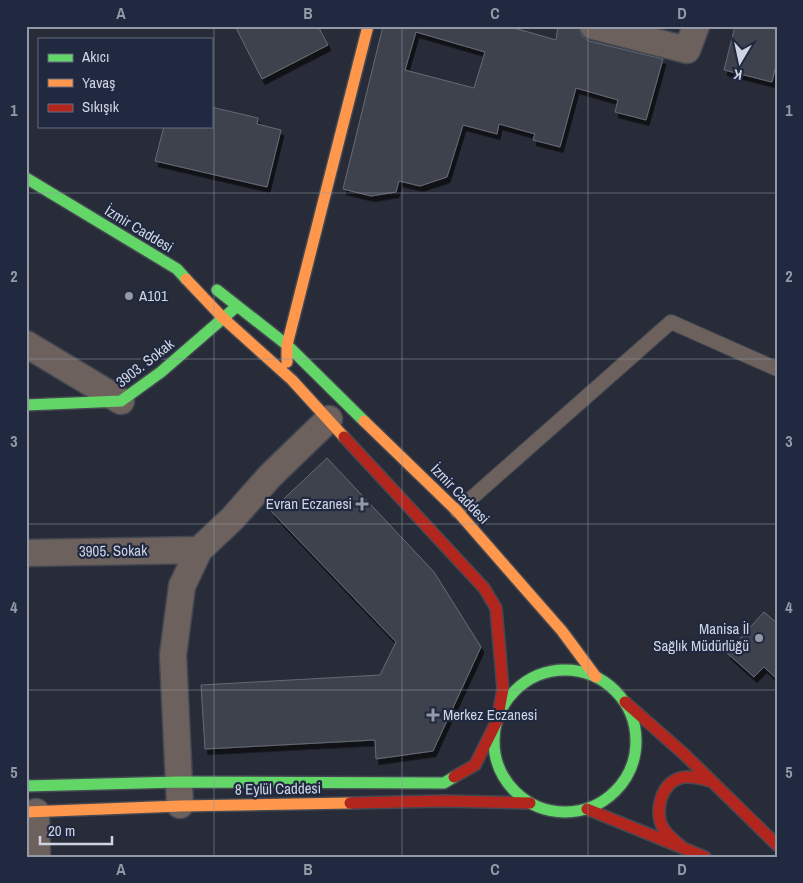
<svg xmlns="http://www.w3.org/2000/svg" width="803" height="883" viewBox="0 0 803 883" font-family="'Archivo Narrow',sans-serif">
<defs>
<filter id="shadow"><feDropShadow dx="3" dy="5.5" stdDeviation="0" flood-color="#0009"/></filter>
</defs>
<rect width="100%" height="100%" fill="#272c38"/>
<path fill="#3e434d" stroke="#656a74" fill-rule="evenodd" filter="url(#shadow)" d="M235 26H318L328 45 262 79Z
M383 26H507L556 40 558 26H578L582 36 589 41 663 59 646 120 615 112 618 100 576 88 560 147 533 140 535 134 499 124 497 134 463 125 447 177 420 186 399 181 396 192 371 196 343 189ZM416 32 485 52 474 88 405 70Z
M735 26H777V61L772 82 724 70Z
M211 107 258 118 257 124 281 130 267 187 155 161 164 126H211Z
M327 458 434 572 481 647 433 751 376 759 375 740 205 749 201 685 380 675 396 642 271 511Z
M764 612 777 623V679L764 667 754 677 727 653Z"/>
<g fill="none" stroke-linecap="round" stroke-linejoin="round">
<defs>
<path id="lane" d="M457 511 671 322 777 369"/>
<path id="street" d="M593 26 687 50 696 26
M26 344 121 401
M26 553 199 550
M180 805 173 655 182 586 199 550 232 519 271 475 329 419
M36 812 37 857"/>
<path id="fast" d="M26 178 177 269 186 279
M217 290 287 345 364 421
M26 405 121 401 161 372 236 307
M494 741a71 71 0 1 1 142 0a71 71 0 1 1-142 0Z
M26 786 179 782 444 783 454 777"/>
<path id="slow" d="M186 279 223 318 292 380 344 437
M287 362V345L368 26
M364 421 457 511 562 631 596 677
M26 812 180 806 350 803"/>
<path id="jam" d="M344 437 484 588 496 608 503 689 497 721 475 765 454 777
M625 702 684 754 777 845
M350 803 443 801 530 803
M587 809 705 857
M682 847C675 841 668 836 663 828 654 811 661 784 680 778 690 775 701 779 711 781"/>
</defs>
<use href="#lane" stroke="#434852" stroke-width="16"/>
<use href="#street" stroke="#434852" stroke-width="29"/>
<use href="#fast" stroke="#434852" stroke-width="14"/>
<use href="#slow" stroke="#434852" stroke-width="14"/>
<use href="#jam" stroke="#434852" stroke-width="14"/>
<use href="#lane" stroke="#6d615d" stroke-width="14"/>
<use href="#street" stroke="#6d615d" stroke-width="26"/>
<use href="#fast" stroke="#63d668" stroke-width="11"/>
<use href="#slow" stroke="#ff974d" stroke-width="11"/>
<use href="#jam" stroke="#b3261e" stroke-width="11"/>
</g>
<path fill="none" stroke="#9499a7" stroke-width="1" stroke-opacity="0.55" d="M214 26V857M402 26V857M588 26V857M26 193H777M26 359H777M26 524H777M26 690H777"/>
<g fill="#9499a7" stroke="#20293f" stroke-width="2">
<circle cx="129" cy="296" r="5"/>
<path d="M359.5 496.5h5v5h5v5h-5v5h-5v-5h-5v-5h5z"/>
<circle cx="759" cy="638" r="5"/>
<path d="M430.5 707.5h5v5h5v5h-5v5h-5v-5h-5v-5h5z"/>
</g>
<g text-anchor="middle" stroke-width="4.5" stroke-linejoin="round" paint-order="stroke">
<g font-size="15" fill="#ced4e3" stroke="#20293f">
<text transform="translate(139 229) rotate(31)" y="5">İzmir Caddesi</text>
<text transform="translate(145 363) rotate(-38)" y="5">3903. Sokak</text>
<text transform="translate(460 494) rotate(46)" y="5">İzmir Caddesi</text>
<text transform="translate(113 551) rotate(-1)" y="5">3905. Sokak</text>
<text transform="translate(278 789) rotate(-1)" y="5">8 Eylül Caddesi</text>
</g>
<g font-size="15" fill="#ced4e3" stroke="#20293f" text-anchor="start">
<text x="139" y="301">A101</text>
<text x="352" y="509" text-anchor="end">Evran Eczanesi</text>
<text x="749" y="634" text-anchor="end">Manisa İl<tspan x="749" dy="17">Sağlık Müdürlüğü</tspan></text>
<text x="443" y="720">Merkez Eczanesi</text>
</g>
</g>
<rect width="803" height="883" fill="none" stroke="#20293f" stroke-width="55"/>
<rect x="38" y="38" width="175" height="90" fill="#20293f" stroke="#666d81"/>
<rect x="48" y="54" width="25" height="8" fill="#63d668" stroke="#666d81"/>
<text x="82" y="62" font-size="15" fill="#ced4e3">Akıcı</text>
<rect x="48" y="79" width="25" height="8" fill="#ff974d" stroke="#666d81"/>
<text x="82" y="88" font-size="15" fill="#ced4e3">Yavaş</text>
<rect x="48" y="104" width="25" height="8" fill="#b3261e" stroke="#666d81"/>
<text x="82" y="112" font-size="15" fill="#ced4e3">Sıkışık</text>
<g transform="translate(740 62) rotate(189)" stroke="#20293f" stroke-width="4" paint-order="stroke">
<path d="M0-4L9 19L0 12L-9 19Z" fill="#ced4e3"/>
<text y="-8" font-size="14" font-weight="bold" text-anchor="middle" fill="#ced4e3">K</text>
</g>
<path d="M40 836v8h72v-8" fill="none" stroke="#ced4e3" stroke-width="2.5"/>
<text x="48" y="836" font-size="15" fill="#ced4e3" stroke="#20293f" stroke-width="4" paint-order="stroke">20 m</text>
<rect x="28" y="28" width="748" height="828" fill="none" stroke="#9499a7" stroke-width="2"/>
<g font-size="16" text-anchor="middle" font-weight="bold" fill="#9499a7">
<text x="121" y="19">A</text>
<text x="308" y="19">B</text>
<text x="495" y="19">C</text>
<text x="682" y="19">D</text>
<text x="14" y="116">1</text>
<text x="789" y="116">1</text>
<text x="14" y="282">2</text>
<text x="789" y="282">2</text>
<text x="14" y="447">3</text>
<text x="789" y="447">3</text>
<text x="14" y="613">4</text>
<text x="789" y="613">4</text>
<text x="14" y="778">5</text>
<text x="789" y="778">5</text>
<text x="121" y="875">A</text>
<text x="308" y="875">B</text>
<text x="495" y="875">C</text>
<text x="682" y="875">D</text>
</g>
</svg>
